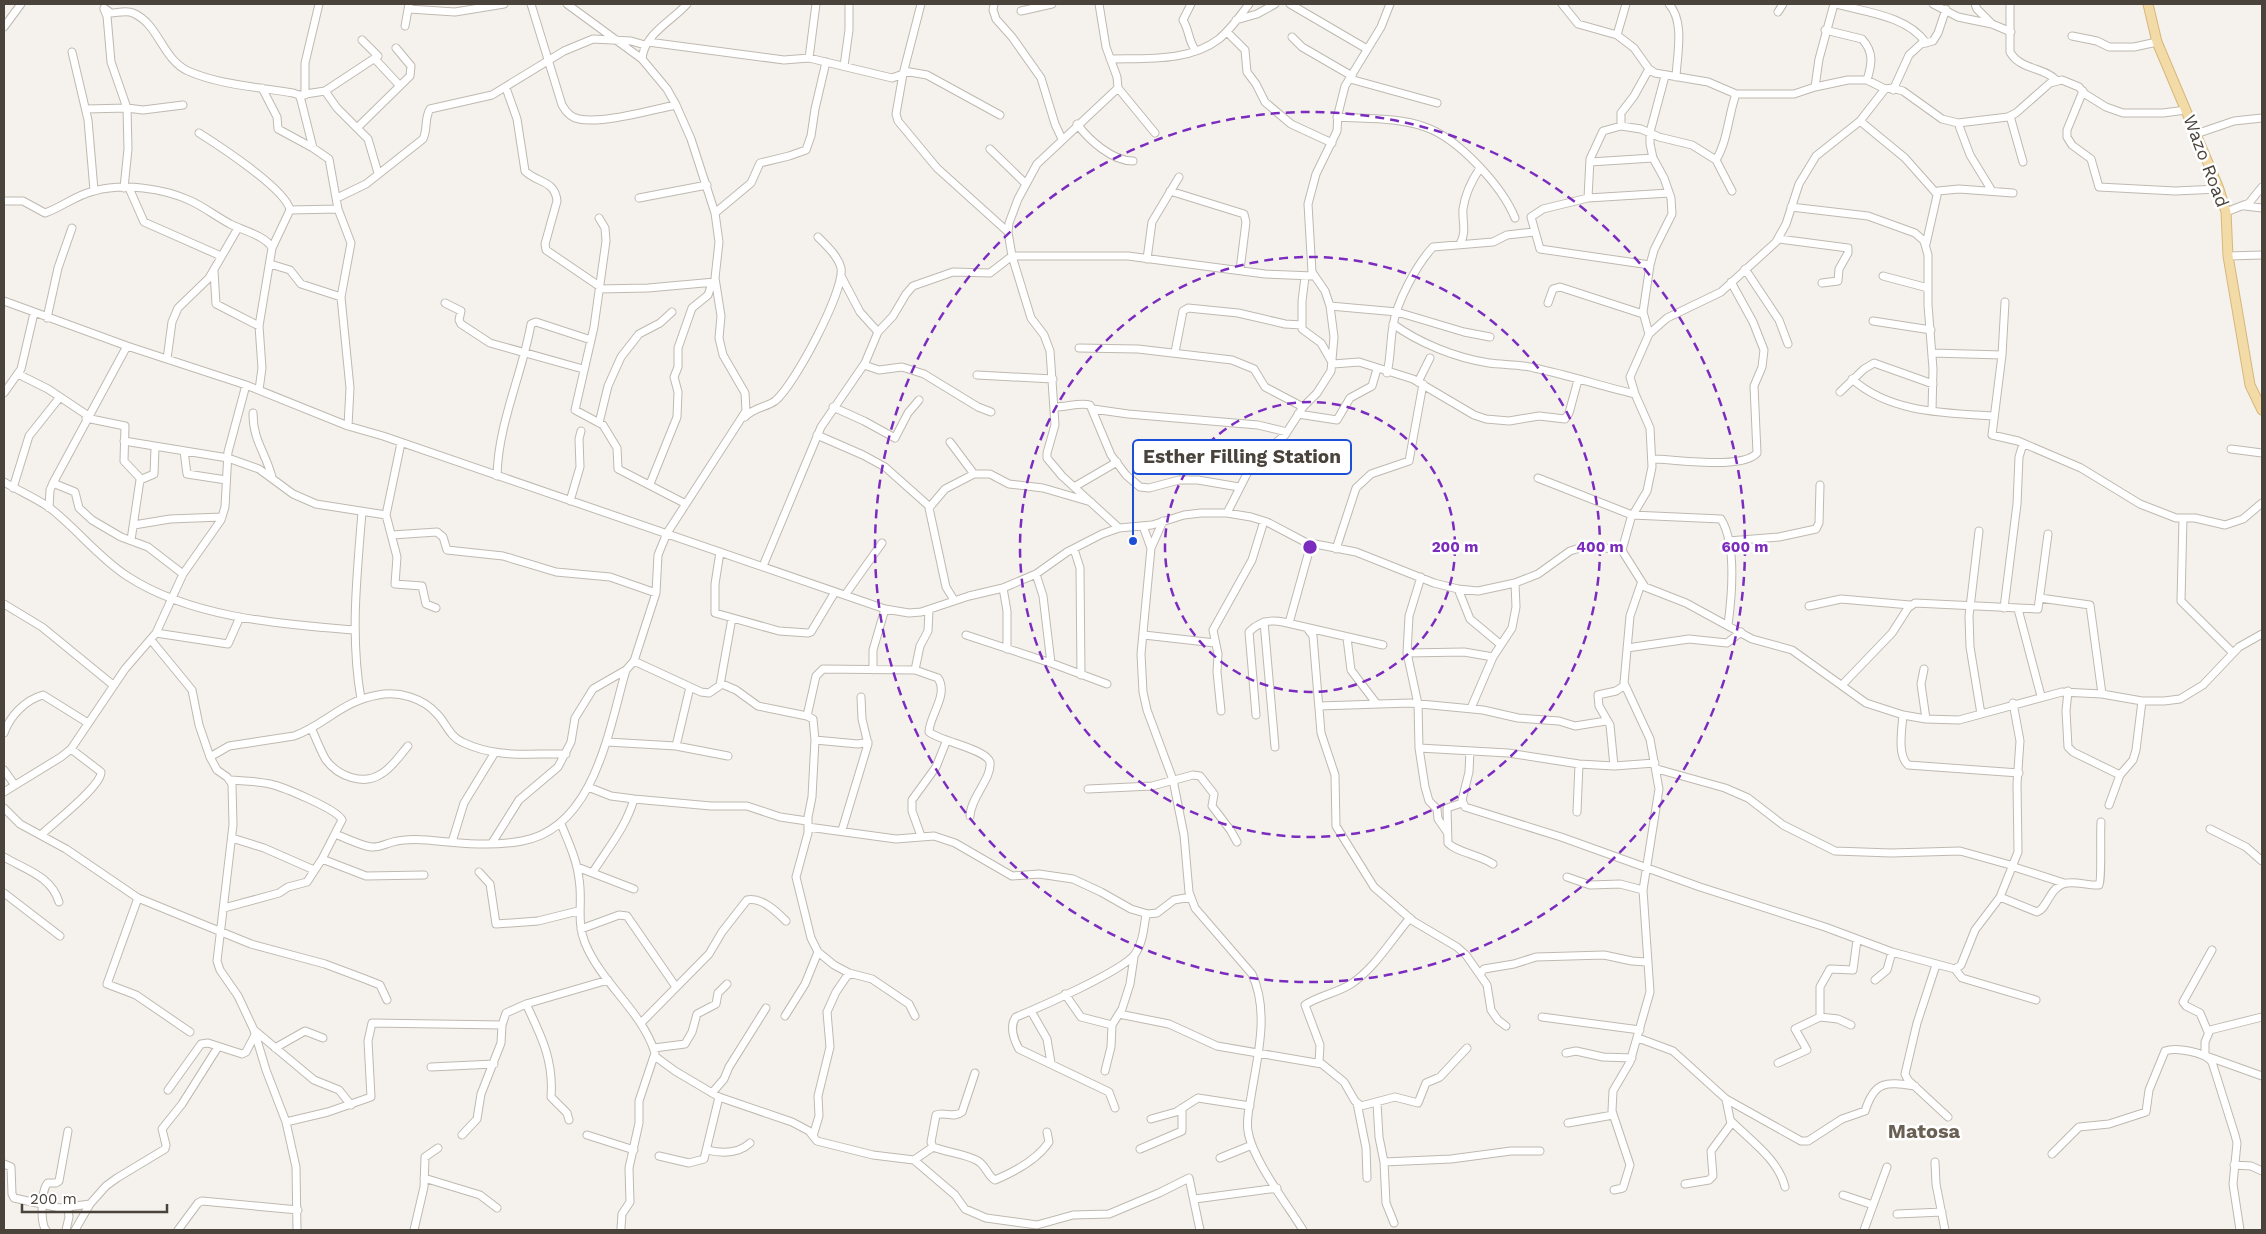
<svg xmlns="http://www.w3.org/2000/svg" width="2266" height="1234" viewBox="0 0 2266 1234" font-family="'Work Sans',sans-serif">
<rect width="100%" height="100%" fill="#f5f2ed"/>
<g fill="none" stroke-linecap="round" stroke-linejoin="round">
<defs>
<path id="minor" d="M531 4 562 105C566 112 571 118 579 119 603 124 651 110 676 105
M567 4 642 59
M994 4 993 10 996 19 1012 37 1041 78 1055 124 1062 139
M1099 4 1106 47 1117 77 1118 88 1037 164 1018 199 1009 223 1008 232 1012 256 1031 318 1044 335 1050 351 1055 425 1047 453V458L1062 476 1119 528
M1191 4 1183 20C1190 32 1188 41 1196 51
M1290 4 1367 49
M1562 4 1578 24 1617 35 1634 48 1649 69 1655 73 1708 82 1736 94H1794L1815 87 1848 80H1867L1885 89 1892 88 1903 91 1942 119 1958 123 2008 117 2016 113 2050 83 2062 80 2079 87 2085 94 2106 107 2123 113H2163L2186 110
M1669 4C1685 22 1677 55 1676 77
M1836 4C1865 12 1908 16 1926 43
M1933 4 1958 17 1992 24 2011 32
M1975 4 1977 9 1992 24
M2010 4V52C2020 70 2044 67 2056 80
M104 8 111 13C117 13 127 10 133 13 159 24 162 59 188 71 220 85 258 87 293 93L299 95 301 100 313 148 329 159 338 209 351 243 341 297 350 388 348 426
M104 9 107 16 111 62 127 108 128 149 124 188
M409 9 455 12 504 4
M1021 11 1052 4
M1778 12 1783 4
M1236 20 1257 14 1275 4
M405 26 409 4
M4 27 21 4
M1825 30 1862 39C1874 52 1872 64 1867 80
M1227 32 1245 50 1247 72 1256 84 1265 102 1291 124 1332 143
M1617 35 1626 4
M2072 36 2097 41 2109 47H2134L2157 42
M1292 37 1302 47 1352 76
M648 42 784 60 809 58 892 78 903 74 921 4
M72 52 88 120 94 190
M809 58 816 4
M375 59 400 86
M1110 59C1146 58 1189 62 1219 39 1231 29 1240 16 1249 4
M844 66 849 30V4
M904 71 927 75 1000 115
M903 74 896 114 898 121 937 168 1008 232
M1350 79 1437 103
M1815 87 1819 59 1834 4
M262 88 277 117 278 129 313 148
M506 88 517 119 525 171C537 183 555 180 557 201L545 244 546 250 599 286
M1118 88 1155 133
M1893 90 1909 55 1921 44 1933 41 1938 33 1946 9
M325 91 337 108 368 139 378 173
M2083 91 2067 130V137L2072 145 2091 159 2099 187 2175 191 2219 189
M299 95 325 91 378 56 362 40
M305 95V63L319 4
M86 109 127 108 143 110 183 105
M2010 116 2023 162
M1337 117C1365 119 1398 117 1425 127 1458 138 1502 186 1515 218
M1860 121 1905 158 1936 193
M1958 123 1970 155 1992 191
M1077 124C1089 140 1112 161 1133 161
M1621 126V113L1634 96 1649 69
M358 127 410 76 411 66 396 48
M199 133C218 145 286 189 290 210L272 248
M2196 134 2234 121 2262 118
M990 149 1026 184
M1716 160 1732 191
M1590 162 1653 158
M129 188 144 222 221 256
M1170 191 1244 214 1246 222 1240 270
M337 198 366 184 423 139C428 129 424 119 430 109L492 95 564 51 593 39 631 41 645 45
M639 198 707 185
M1588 198 1590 159 1603 131 1621 126 1641 129 1659 137 1692 145 1716 160C1728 140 1728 116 1736 94
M4 201H23L45 213C62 207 76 195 94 191 124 183 163 188 191 201 204 207 217 217 230 224 242 230 266 236 272 248L259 326 262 368 259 390
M2245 206 2262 208
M1791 207 1868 216 1915 233 1924 241 1928 255V305L1933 369 1932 411
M290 210 338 209
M2226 212 2249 203 2262 187
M715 213 751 183 760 163 789 156 806 150 811 136 815 109 826 62
M599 218 605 228 606 241 594 327 575 410 603 425 617 448 618 469 686 504
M1779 239 1848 248V253L1839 269 1838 281 1822 283
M1460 244C1467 232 1462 221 1463 209 1465 194 1472 180 1480 168
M1926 244 1938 191 1959 189 2013 193
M2228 256 2262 255
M1147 259 1152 222 1179 177
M270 264 290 270 301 284 341 297
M1650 265 1540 249 1531 217 1543 209 1588 198 1669 193
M1745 269 1779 320 1788 344
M214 271 216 304 259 326
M841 276 860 312 878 332
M1883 276 1928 288
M1305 277 1302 301V329L1321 343 1333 364 1359 362 1413 379 1474 415 1486 419 1509 421 1539 416 1565 419 1569 413 1578 380
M599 289 648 288 715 282
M4 301 127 346 246 385 348 426 383 436 885 609 909 613 921 612 969 596 1003 588 1036 574 1067 552 1102 534 1119 528 1152 525 1184 515 1201 513H1227L1251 517 1267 522 1305 542 1356 552 1434 583 1458 589 1478 591 1515 583 1538 574 1570 551 1583 547 1621 549 1645 587 1686 603 1752 639 1792 650 1866 703 1903 715 1926 719 1959 720 2062 692 2102 694 2142 701H2164L2180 699 2203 685 2239 647 2262 634
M445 303 461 311 459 320 461 324 490 343 583 369
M1548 303 1553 289 1560 287 1643 314
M1330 306 1397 312 1464 332 1490 337
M47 318 58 268 72 228
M1873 321 1931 330
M1393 324C1419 343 1456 358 1489 363 1504 365 1519 364 1534 368 1568 375 1601 386 1635 394
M1649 334 1643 312 1650 265 1654 250 1672 214 1671 198 1664 178 1653 158 1650 144V132L1665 76
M1079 348 1138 349 1232 360 1254 369 1265 387 1303 407
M1175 352 1183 311 1188 308 1238 313 1285 324 1302 325
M1932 353 2002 355 1992 435 2018 441 2081 468 2140 504 2176 518H2195L2225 525 2243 519 2262 503
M2002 355 2005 302
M167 359 172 322 178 308 209 278 238 228
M864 365 879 370 902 367 924 374 978 407 991 412
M1387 373C1391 357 1390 342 1393 326 1396 303 1417 264 1433 247L1493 242 1507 235 1534 232
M18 374 48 389 87 415
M977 375 1053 379
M1852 379C1890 413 1945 413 1994 416
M1418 382 1430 358
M1840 392 1864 369 1874 363 1933 384
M4 393 21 369 34 313
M833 407 864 421 895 438 908 413 919 400
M1055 407C1067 407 1080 402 1090 405L1111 455 1126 475 1140 487 1149 488 1179 480H1198L1239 487
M1093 409 1128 414 1258 425 1287 432
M253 413C253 441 265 451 272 477
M1298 414 1337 420 1350 398 1372 386 1377 369
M745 417C754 407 765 408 775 401 794 386 845 290 841 268 838 256 826 245 818 237
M86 418 125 426 124 461 140 478
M599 423 608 386 621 357 639 334 660 323 672 312
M817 435 863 455 885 467 930 507
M124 441 228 458 259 469 293 494 316 504 386 515
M950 442 974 474H990L1009 484 1043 488 1091 502
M401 443 386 515 397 557 395 584 422 586 426 604 436 608
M2231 449 2262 453
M184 451 187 474 226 480
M1652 459C1676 459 1742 470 1757 453L1754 386 1762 367 1764 350 1753 322 1731 282
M1205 461 1212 450 1259 457
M497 476C498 424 522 375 531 324L536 322 591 340
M1538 478 1632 515 1721 519C1737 545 1732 595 1728 625
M4 482C19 491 36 498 50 508 77 529 98 557 127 576 191 618 280 624 354 630
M53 483 75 492 79 508 92 520 121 537 148 547 183 574
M650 484 677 417 678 392 674 377 678 367V348L692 308 708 295 712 283
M1074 487 1117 462
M13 488 29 436 60 397
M570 501 580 467 579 439 581 431
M49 508 50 490 53 483 127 346
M1227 513 1253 462 1285 435 1303 407 1317 393 1331 371 1334 337 1330 306 1325 291 1312 272 1308 204 1316 174 1337 131 1338 114 1345 86 1381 27 1390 4
M2183 518 2181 601 2232 652
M134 525 170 519 222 517
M1143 526 1151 548 1141 654 1143 692 1147 710 1173 780 1184 835 1189 892 1195 908 1252 974C1270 1013 1257 1057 1251 1097 1249 1108 1246 1120 1248 1131 1252 1159 1287 1204 1303 1230
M1979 531 1969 616 1970 647 1981 714
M392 535 437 532 443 537 447 550 503 556 556 572 610 577 656 593
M131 540 140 480 154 474 155 448
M1728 541 1779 537 1816 529 1819 523 1820 485
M1151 548 1163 521
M1074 549 1080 568 1081 675
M1336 549 1356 488 1371 474 1409 461 1423 384
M1622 550 1631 518 1647 491 1652 467 1650 428 1635 394 1630 377 1649 334 1667 318 1721 292 1776 242 1786 224 1799 184 1816 156 1860 121 1885 89
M720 552 715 584V613L779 631 808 633 811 632 835 592
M763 566 821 427 865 363 878 332 893 316 906 294 913 286 953 272 990 273 1012 256H1128L1265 274 1313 276
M1036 574 1043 596 1051 663
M1421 577 1409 616 1407 653 1418 704 1419 748 1425 787 1429 801 1437 809 1438 819 1447 832
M1003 588 1007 611V649
M1458 589 1470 619 1500 644
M845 595 882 543
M2040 598 2090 605 2102 694
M954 600 946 587 929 508 945 489 974 474
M4 604 42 627 113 685
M1809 606 1841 599 1910 605
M2004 608 2017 504 2019 457 2023 444
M2018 609 2041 696
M1264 622 1275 747
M1289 623 1311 544
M1307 628 1313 636 1321 733 1335 775 1336 826 1374 887 1413 921 1457 947 1466 955 1487 985 1491 1010 1498 1020 1506 1026
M156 633 228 644 240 617
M966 635 1051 663 1107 684
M1144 635 1215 643
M1347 638 1351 670 1376 703
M151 640 192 690 199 725 210 757 217 770 227 777 232 784 233 825 217 961 220 970 238 996 254 1030 266 1070 286 1122 296 1167 297 1230
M1627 648 1689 639 1727 643 1741 632
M1407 653 1464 652 1493 657
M634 661 701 692 709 693 722 684 736 690 758 706 807 716 813 719 815 740 812 797 808 817V833L796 877 811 938 818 952 834 965 849 973 872 979 909 1004 915 1016
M1924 669 1921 684 1926 719
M873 670V650L885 609
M915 670 920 646 928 631 929 610
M1843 684 1892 633 1908 608 1915 603 2038 609 2048 534
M720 685 732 618
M2068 691 2066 711 2068 747 2073 752 2120 775
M361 699C350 636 357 575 362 512
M1319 706 1410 703 1483 710 1518 718 1559 721 1575 726 1606 721
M1471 708 1493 657 1512 628 1516 607 1515 583
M1221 711 1217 672 1218 654 1213 630 1252 560 1264 521
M1256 715 1249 632C1259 622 1269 619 1283 622L1383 645
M1903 715C1902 729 1897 755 1908 765L2019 773
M807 716 816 676 823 669 915 670 938 678C949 695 929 716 929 732 942 742 986 749 990 762 992 779 971 796 970 816
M311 728C316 738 320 750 326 760 338 776 363 786 381 774 392 768 400 755 408 746
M4 733C10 716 25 700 43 695L88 723
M815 740 858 744 868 742
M607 742 676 746 728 756
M676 746 690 687
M1419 748 1508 753 1579 764 1614 766 1655 763
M1470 751 1469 772 1462 800 1465 807 1561 837 1700 887 1825 927 1892 952 1955 969 1961 965 1975 930 2000 897 2018 852 2017 784 2020 741 2013 703
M210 757 229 746 294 736C325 725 342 701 378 695 399 691 423 698 437 714 446 723 450 737 462 742 498 759 528 753 566 754
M1614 766 1610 725 1599 706 1598 695 1616 691 1625 685
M1657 769 1725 788 1748 798 1783 825 1835 851 1891 853 1960 851 2014 866
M4 770 14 784
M588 787 611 796 634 799 711 806H747L780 817 807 821
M1088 789 1152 786 1193 775 1200 776 1214 794 1212 806 1231 831 1237 842
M4 792 61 757 71 749 125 669 156 633 183 574 221 520 225 507 228 452 246 385
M1462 803 1447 808 1448 843C1456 852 1480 855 1493 864
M2109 805 2120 775 2133 760 2136 750 2142 701
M4 808 20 824 66 849 138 898 251 944 325 964 365 979 380 985 387 1000
M1577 812 1579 764
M561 824C568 841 577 860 579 879 583 901 576 921 585 943 602 984 642 1011 655 1053L639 1101V1123L629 1168 630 1202 622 1214 621 1228
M808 827 896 839 934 836 955 843 1012 876 1039 874 1073 879 1101 892 1131 909 1148 914 1157 913 1174 900 1191 897
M2210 829 2246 847 2262 861
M842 830 868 744 862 719 861 697
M335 834C346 838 359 845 371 847 379 848 385 844 393 842 404 839 415 839 427 840 458 843 491 847 522 841 595 828 609 728 626 670
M41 835C52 824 102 786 101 772L71 749
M921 836 912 811V800L936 767 946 742
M232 838 264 848 314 870
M452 842 464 803 494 754
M492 843 519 800 558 767 571 742 575 718 593 689 626 670 634 661 656 593 658 555 667 533 746 411 745 393 723 355 719 338 721 316 715 278 719 242 715 213 691 139 676 105 667 89 642 59C644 34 672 21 687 4
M4 857C26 870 51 876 59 902
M322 859 366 876 424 875
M577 867 634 889
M2014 867 2064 883
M479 872 490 884 496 924 538 921 578 911
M593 872C608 848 626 827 634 799
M1567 877 1590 885 1620 884 1643 890
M4 893 60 936
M2000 897 2037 912C2047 909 2049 889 2063 884 2073 880 2088 886 2099 885 2102 881 2100 832 2101 822
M138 898 107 984 136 995 190 1032
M224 908 279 893 288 887 307 882 322 859 342 820C337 809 283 787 270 784 257 781 243 781 231 780
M581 929 619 915 627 916 676 987
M1936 965 1917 1023 1905 1074 1908 1080 1948 1117
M1955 969 1962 978 2036 1000
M1480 974 1484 969 1514 964 1536 957 1604 955 1632 961 1646 962
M1875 980 1887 970 1892 952
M1065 994 1081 1017 1112 1025
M526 1004C541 1035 554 1061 551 1097L567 1113 569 1120
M1031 1011 1047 1039 1051 1063
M1119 1014 1169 1024 1217 1046 1322 1064 1344 1082 1355 1101 1361 1106 1395 1097 1418 1103 1426 1083 1440 1077 1467 1048
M785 1016 805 984 818 952
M1542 1017 1640 1030
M1820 1017 1838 1019 1851 1025
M641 1023 709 954 722 932 747 900C762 897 777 912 786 921
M254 1030 314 1080 339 1090 351 1105
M2208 1032 2200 1013 2186 1006 2183 1002 2212 950
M1638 1038 1673 1051 1726 1099 1801 1141H1808L1842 1119 1865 1111C1875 1080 1886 1082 1915 1086
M275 1048 305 1031 323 1038
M654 1048 685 1044 692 1032 697 1014 716 1004 718 993 727 984
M1566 1053 1576 1051 1603 1057 1632 1058
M2205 1055V1042L2210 1030 2262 1017
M656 1057 675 1071 719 1097 792 1122 809 1131 817 1141 873 1155 914 1160 955 1195 965 1209 986 1218 1037 1225 1073 1215 1109 1214 1159 1193 1189 1178 1200 1230
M2209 1057 2262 1076
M1319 1063 1320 1045 1305 1005C1318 996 1337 993 1351 984 1375 968 1391 940 1410 918
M1778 1063 1807 1050 1795 1029 1820 1017V987L1830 969 1853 970 1857 940
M431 1067 494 1064
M1105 1071 1111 1047 1112 1025 1122 1009 1130 984 1134 957
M975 1073 962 1112C953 1119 944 1111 936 1115L931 1142 933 1147C946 1152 965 1154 976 1160 986 1164 987 1176 995 1180 1014 1172 1037 1160 1049 1142L1047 1132
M168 1090 201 1044 208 1043 242 1054 246 1052 255 1035
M712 1093 724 1079 729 1067 766 1008
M1357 1103 1366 1148 1367 1178
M1377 1103 1379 1137 1384 1162 1386 1203 1394 1223
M1115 1108 1109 1092 1019 1049C1014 1040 1009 1026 1016 1017 1038 1008 1123 971 1135 954 1143 943 1144 927 1146 914
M1151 1119 1176 1112 1198 1098 1250 1106
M1731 1121C1751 1141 1778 1159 1785 1187
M286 1122 328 1112 371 1097 368 1041 372 1023 502 1025
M1568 1123 1613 1115
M462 1135 477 1119 481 1094 501 1043 502 1025 506 1013 526 1004 608 980
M587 1135 634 1150
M813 1136 819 1116 818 1096 830 1047 827 1012 836 992 849 973
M1140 1149 1182 1131V1108
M707 1150C723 1154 738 1154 750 1143
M2052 1154 2079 1127 2109 1124 2146 1112 2149 1090 2165 1051C2176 1047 2205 1052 2212 1062L2235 1135 2237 1143 2233 1184 2240 1230
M659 1156 689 1163 704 1159 719 1097
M1220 1158 1252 1145
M914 1160 933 1147
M1384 1162 1451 1159 1511 1151H1540
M1935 1162 1936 1184 1945 1230
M4 1164 11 1167 12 1194 14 1198 60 1208 90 1204 106 1186 117 1178 165 1149 166 1145 162 1129 182 1104 218 1047
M2234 1165 2251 1166 2262 1171
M424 1178 480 1195 497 1208
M1685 1184 1709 1180 1713 1176 1711 1151 1731 1124 1726 1099
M1614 1190 1623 1188 1630 1165 1612 1111 1613 1091 1630 1062 1650 992 1643 890 1659 789 1650 739 1624 683 1630 616 1641 584
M1843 1195 1873 1205
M1195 1199 1277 1188
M1897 1214 1942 1212
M46 1230C40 1224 41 1189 48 1183H56L59 1181 68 1131
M66 1230 69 1217 68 1209
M75 1230 90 1204
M178 1230 198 1203 202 1201 298 1210
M414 1230 424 1187 425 1157 438 1148
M1864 1230 1887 1167"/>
<path id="major" d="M2148 4 2157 42 2219 189 2226 212 2228 256 2250 385 2262 410"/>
</defs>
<use href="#minor" stroke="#bfb9b0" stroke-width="9"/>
<use href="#major" stroke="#d6b779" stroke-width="11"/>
<use href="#minor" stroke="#fff" stroke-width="7"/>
<use href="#major" stroke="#f3dba8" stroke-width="9"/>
</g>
<g fill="none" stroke="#7b2cbf" stroke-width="2.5" stroke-dasharray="9 6">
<circle cx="1310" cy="547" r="145"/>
<circle cx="1310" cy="547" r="290"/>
<circle cx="1310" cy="547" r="435"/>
</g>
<g text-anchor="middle" stroke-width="5" stroke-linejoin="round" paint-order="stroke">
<g font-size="18" fill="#49433b" stroke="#fff">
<text transform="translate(2206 161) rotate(69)" y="6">Wazo Road</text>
</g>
<g font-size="20" font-weight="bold" fill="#6a6054" stroke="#fff">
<text x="1924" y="1138">Matosa</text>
</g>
</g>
<circle cx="1310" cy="547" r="8" fill="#7b2cbf" stroke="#fff" stroke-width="2.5"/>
<g font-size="15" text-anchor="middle" font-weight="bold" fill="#7b2cbf" stroke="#fff" stroke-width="5" stroke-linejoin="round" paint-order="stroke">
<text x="1455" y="552">200 m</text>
<text x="1600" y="552">400 m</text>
<text x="1745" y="552">600 m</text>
</g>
<path fill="none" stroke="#1d4ed8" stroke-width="2" d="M1133 541L1133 457"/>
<circle fill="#1d4ed8" stroke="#fff" stroke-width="2" cx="1133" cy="541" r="5"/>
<rect fill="#fff" stroke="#1d4ed8" stroke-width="2" x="1133" y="440" width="218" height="34" rx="5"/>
<g font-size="19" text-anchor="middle" font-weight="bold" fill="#49433b">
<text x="1242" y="463">Esther Filling Station</text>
</g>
<rect width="2266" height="1234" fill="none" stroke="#49433b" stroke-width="10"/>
<path d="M22 1204v8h145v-8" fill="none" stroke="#49433b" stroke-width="2.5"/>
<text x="30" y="1204" font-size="15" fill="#49433b" stroke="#ffffff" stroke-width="4" paint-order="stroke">200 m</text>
</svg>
